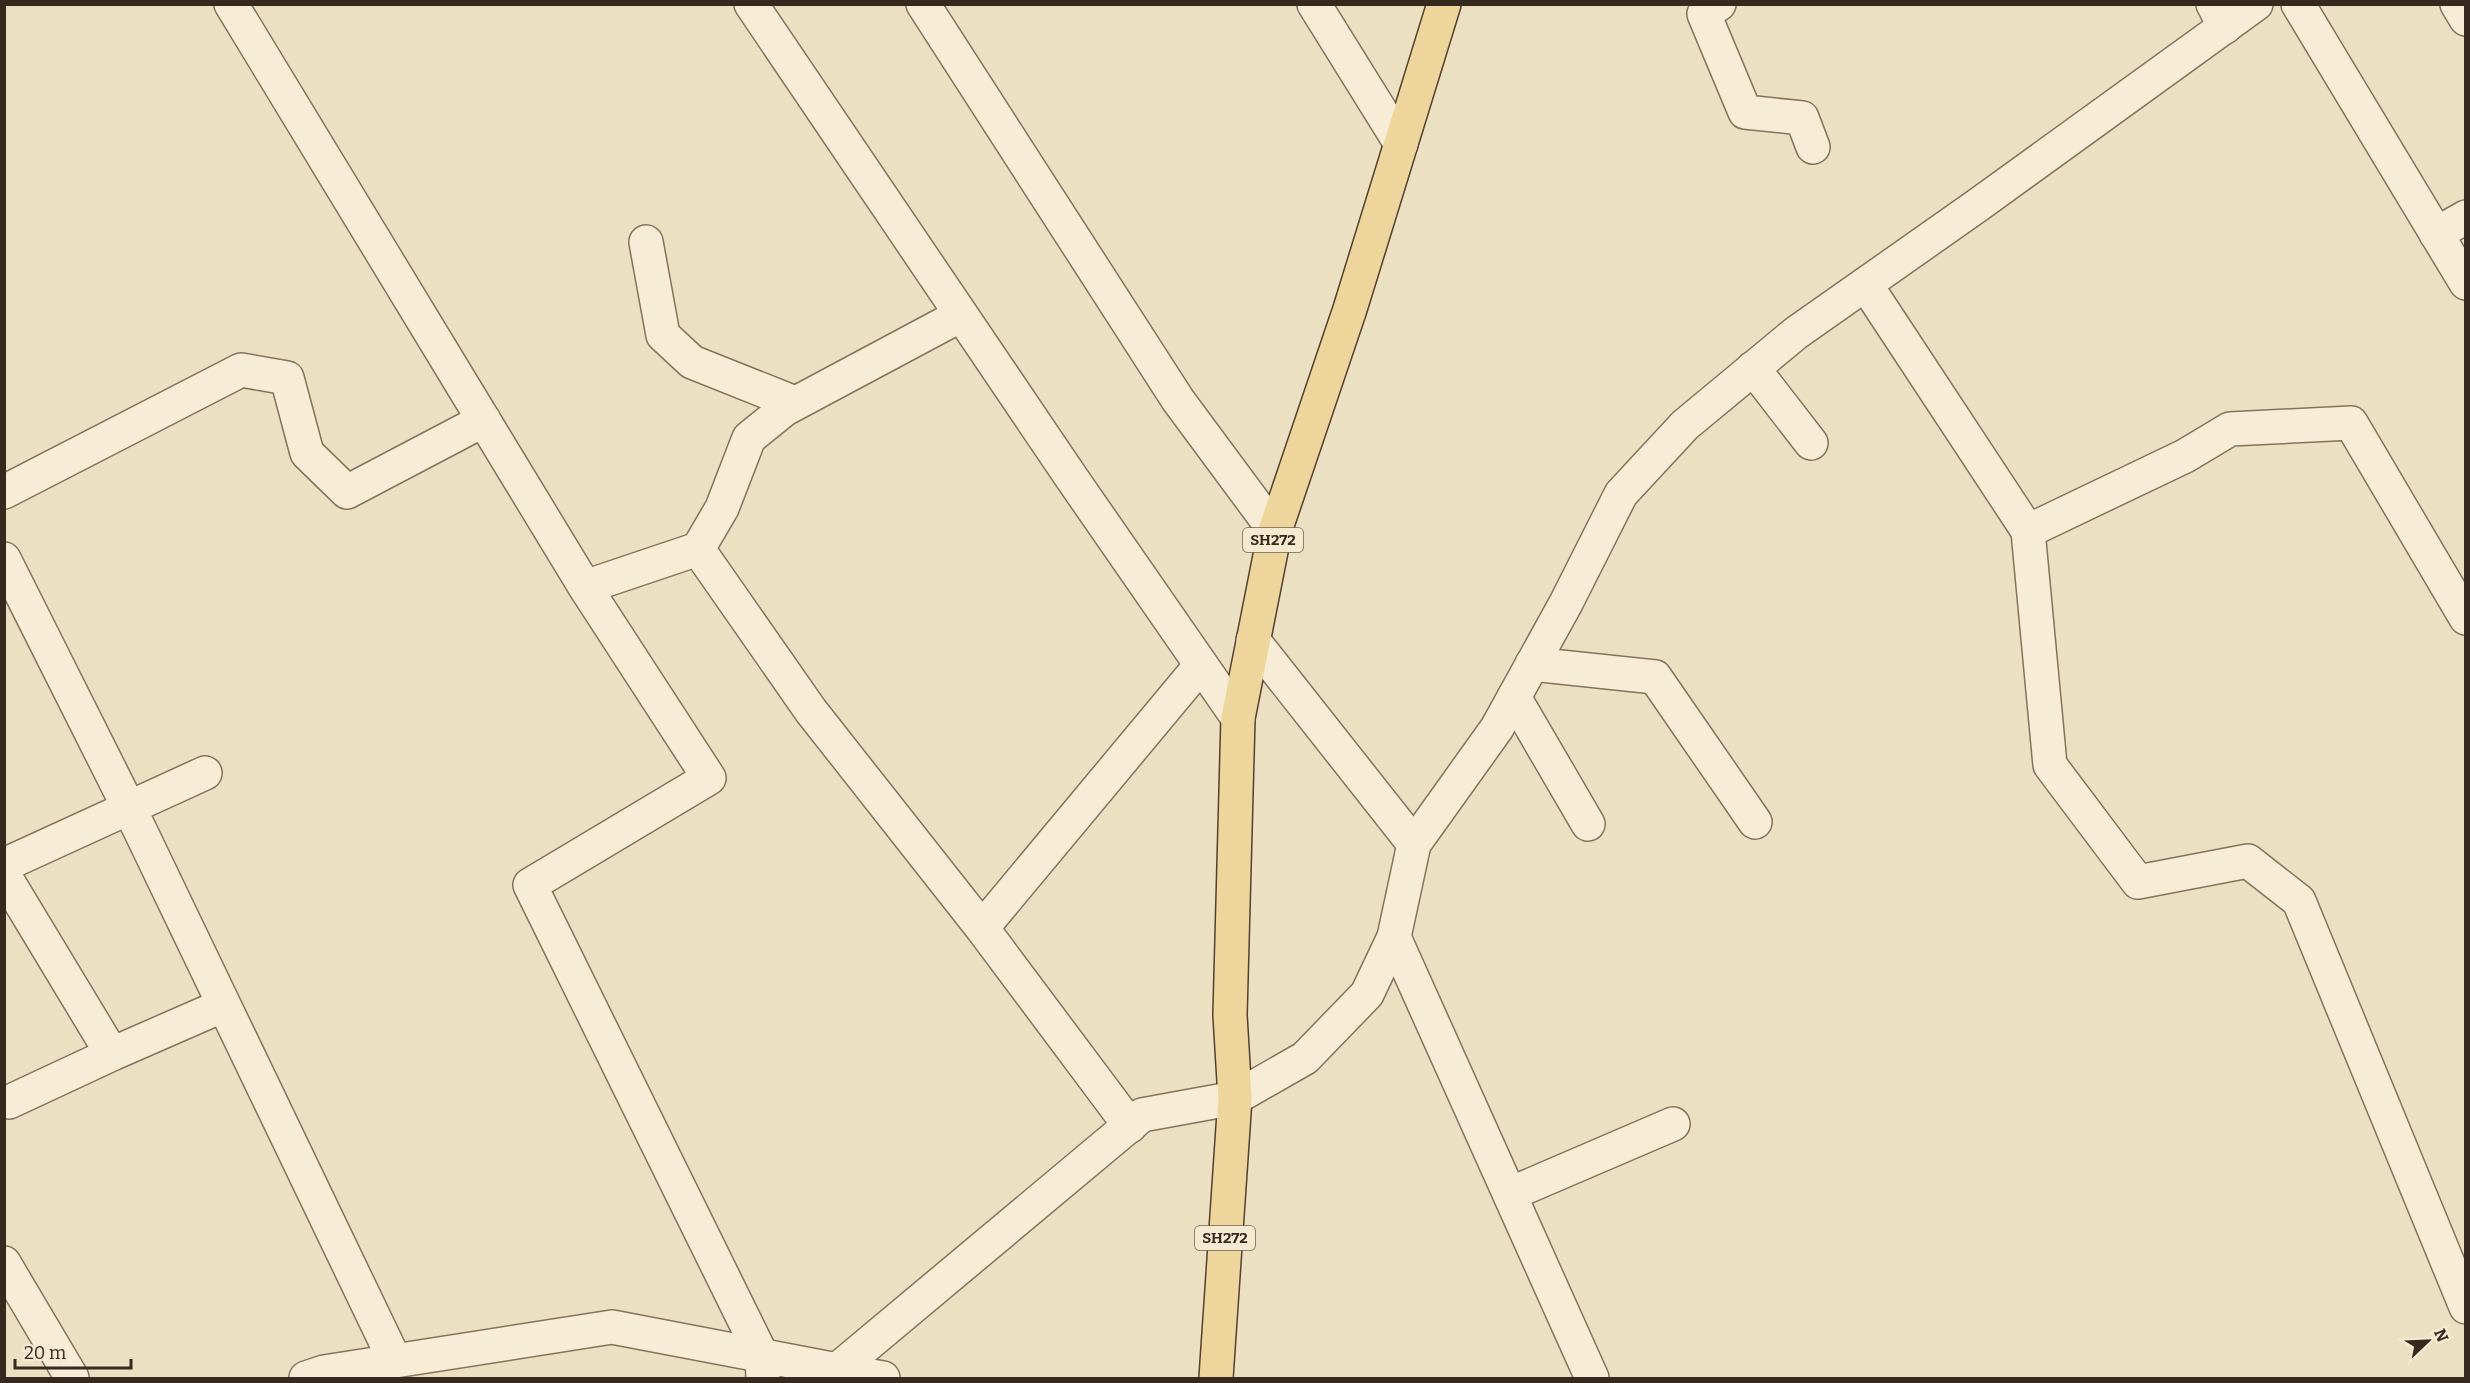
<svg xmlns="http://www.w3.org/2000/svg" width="2470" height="1383" viewBox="0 0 2470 1383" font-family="Bitter,serif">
<rect width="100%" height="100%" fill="#ece0c3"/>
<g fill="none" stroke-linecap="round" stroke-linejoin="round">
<defs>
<path id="minor" d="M231 4 585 587 709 778 530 885 762 1356 763 1378
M751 4 1071 477 1238 718
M923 4 1178 400 1275 531
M1314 4 1401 144
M1719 4 1704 14 1745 112 1802 118 1813 147
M2213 4 2225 27
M2298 4 2466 283
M2457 4 2466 19
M2436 234 2466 217
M646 242 663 335 692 362 795 403
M1866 285 2028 531 2050 765 2138 882 2248 861 2299 901 2466 1307
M1753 368 1811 443
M4 492 241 370 287 378 307 453 347 492 484 420
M2028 531 2185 456 2230 429 2351 423 2466 618
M698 549 811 711 982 928 1130 1126
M4 559 139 828 395 1361
M585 587 698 549 722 508 749 438 785 409 961 315
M1253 640 1414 844
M1532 664 1655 677 1755 822
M1514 697 1588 824
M4 865 205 773
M4 875 112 1054
M982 928 1201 665
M1394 937 1592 1378
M9 1102 112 1054 224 1005
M1510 1194 1673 1124
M4 1263 72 1378
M837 1370 883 1378"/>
<path id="tertiary" d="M306 1378 324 1372 612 1327 837 1370 1142 1115 1235 1098 1305 1058 1367 994 1394 937 1414 844 1497 728 1566 603 1621 494 1685 425 1796 333 1978 205 2256 4"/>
<path id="primary" d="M1216 1378 1235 1098 1230 1015 1238 718 1275 531 1350 309 1444 4"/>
</defs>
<use href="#minor" stroke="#85725b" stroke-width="36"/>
<use href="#tertiary" stroke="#85725b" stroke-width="36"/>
<use href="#primary" stroke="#53402f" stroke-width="36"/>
<use href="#minor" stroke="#f7edd6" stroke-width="33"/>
<use href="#tertiary" stroke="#f7edd6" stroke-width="33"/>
<use href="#primary" stroke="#edd59c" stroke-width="33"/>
</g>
<g text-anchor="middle" stroke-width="4.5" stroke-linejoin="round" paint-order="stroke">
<g fill="#f4ead2" stroke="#6f6454" stroke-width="1.5">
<rect x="1243" y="528" width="60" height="24" rx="4.5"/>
<rect x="1195" y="1226" width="60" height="24" rx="4.5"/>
</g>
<g font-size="15" font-weight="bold" fill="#362a1e">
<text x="1273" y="545">SH272</text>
<text x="1225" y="1243">SH272</text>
</g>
</g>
<rect width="2470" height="1383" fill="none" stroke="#362a1e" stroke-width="12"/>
<g transform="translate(2428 1341) rotate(67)" stroke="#f4ead2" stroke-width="4.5" paint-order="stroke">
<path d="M0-4.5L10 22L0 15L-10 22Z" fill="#362a1e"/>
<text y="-9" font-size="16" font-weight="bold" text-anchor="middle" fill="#362a1e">N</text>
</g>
<path d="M15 1359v9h116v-9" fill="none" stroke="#362a1e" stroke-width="3"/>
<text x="24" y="1359" font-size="18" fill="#362a1e" stroke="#f4ead2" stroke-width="4.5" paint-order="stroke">20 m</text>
</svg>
